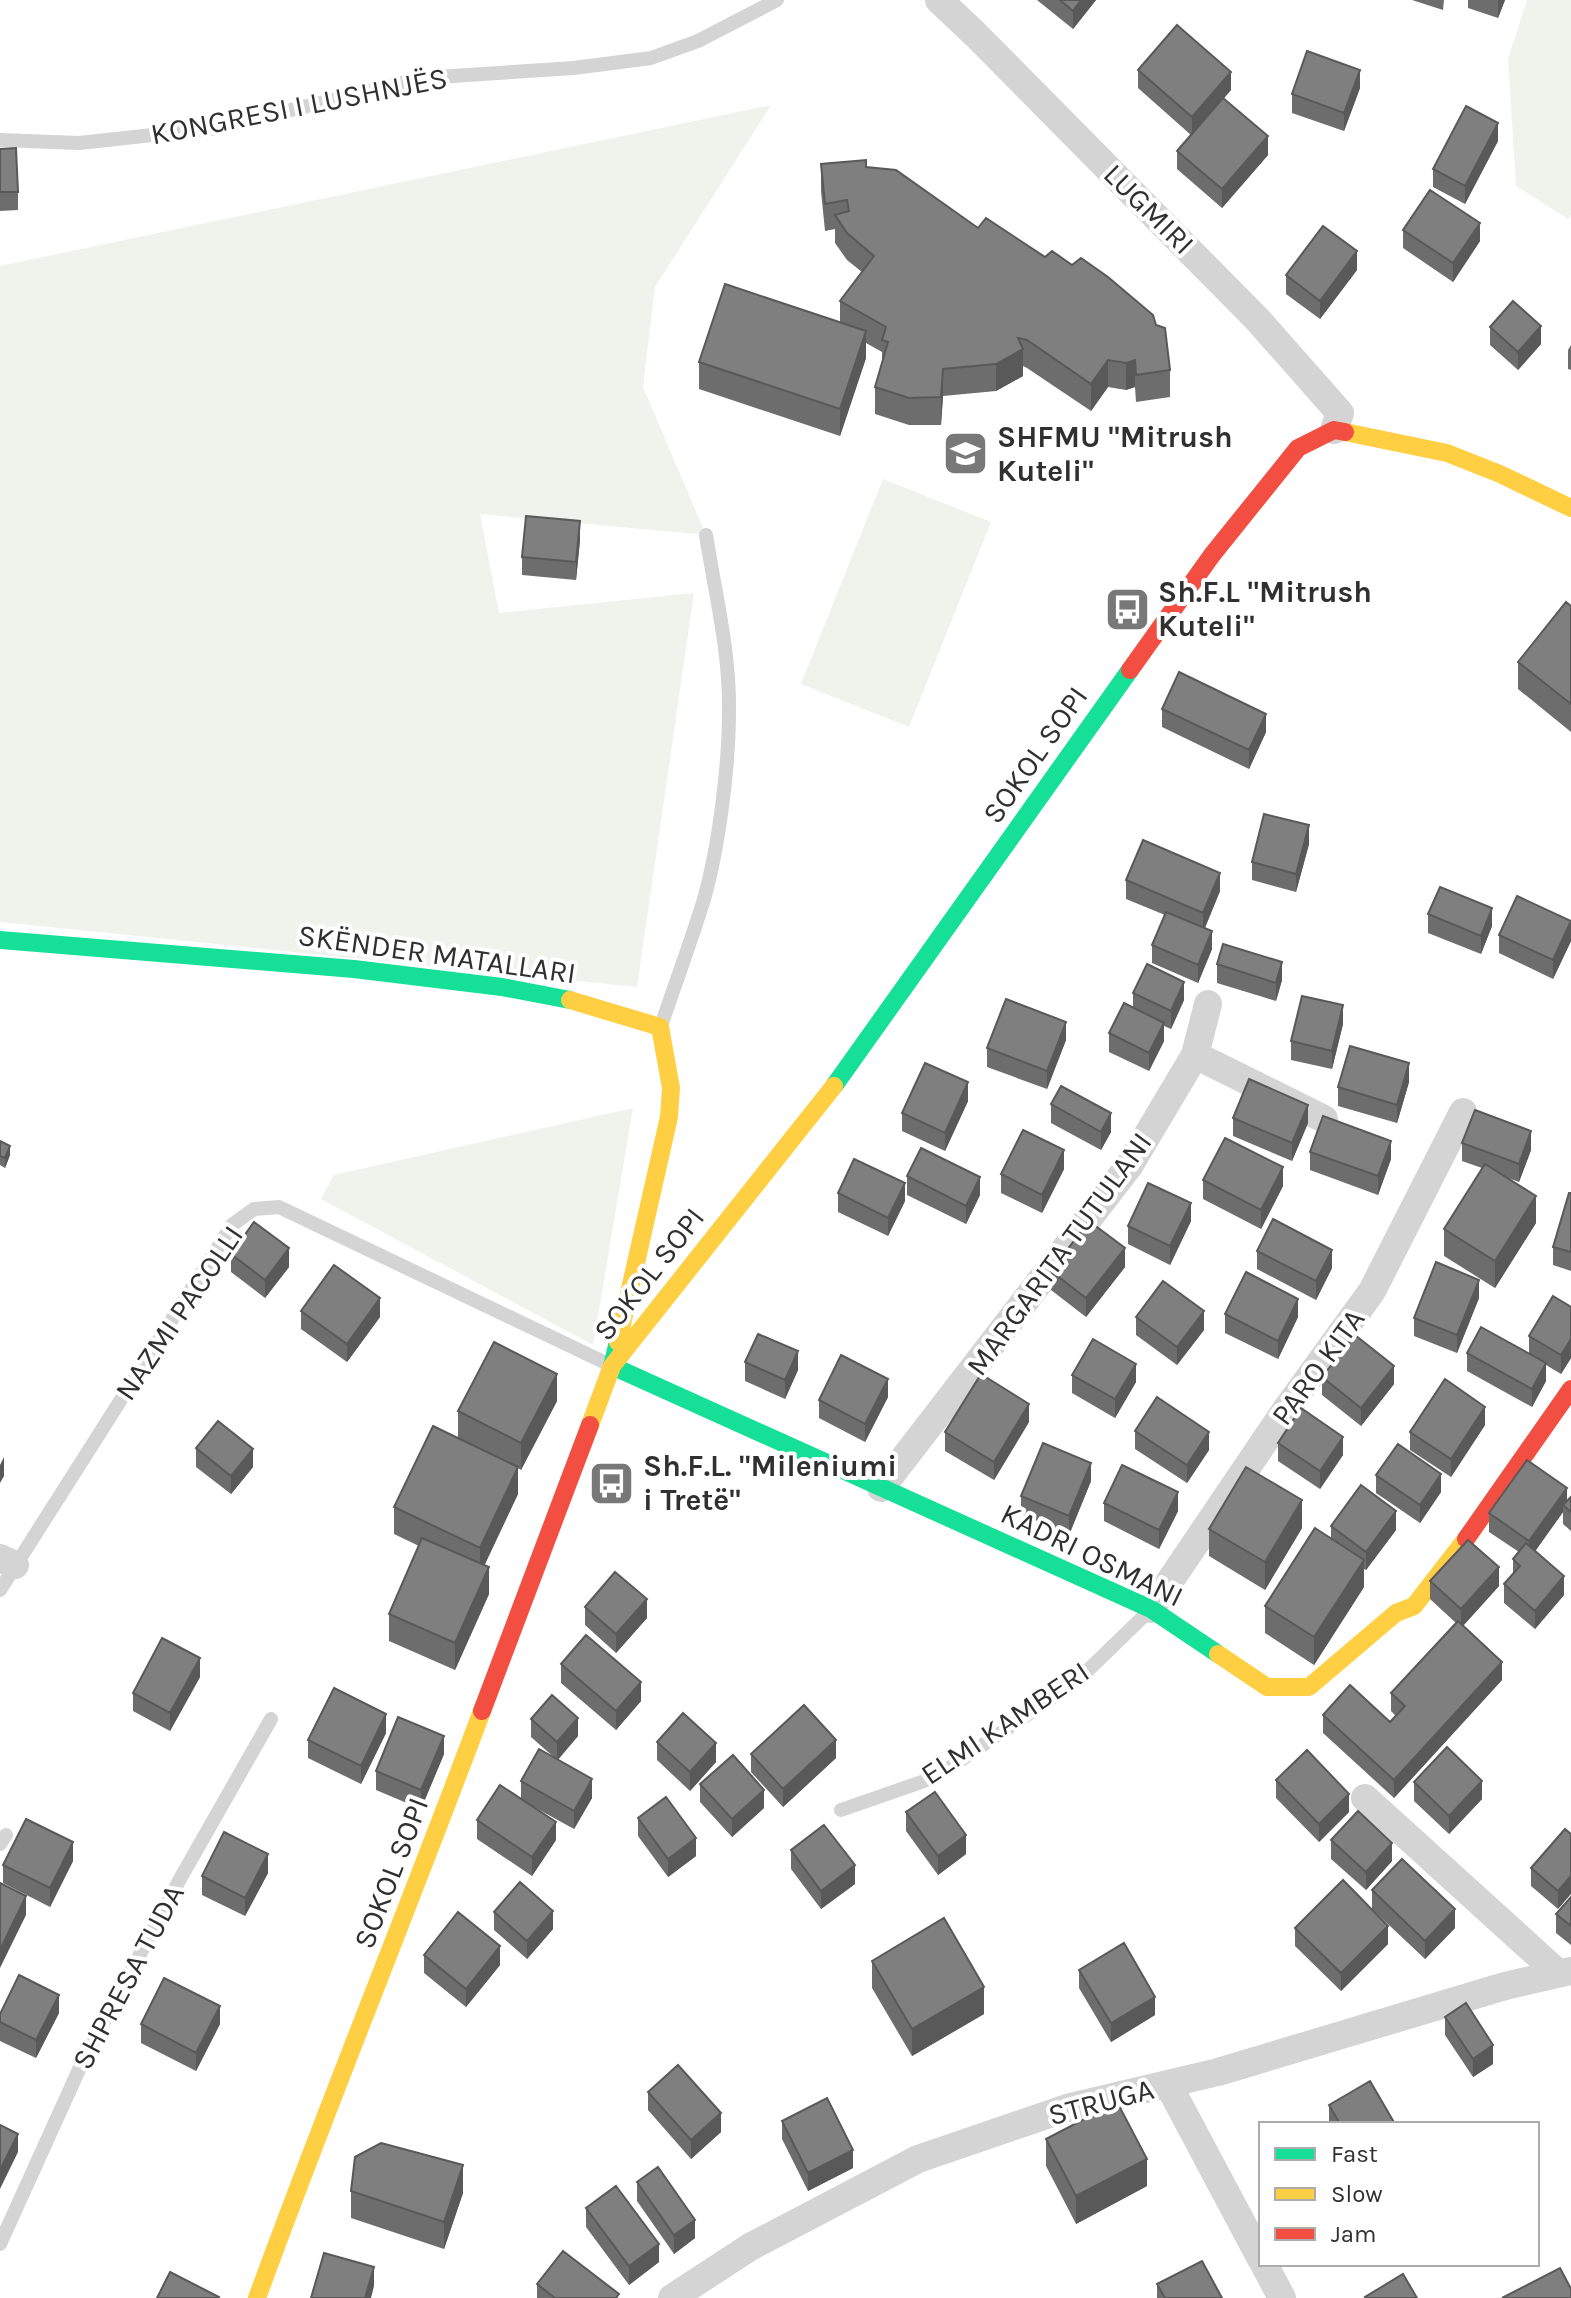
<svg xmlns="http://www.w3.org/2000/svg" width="1571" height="2298" viewBox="0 0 1571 2298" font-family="Karla,sans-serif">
<rect width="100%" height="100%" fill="#fff"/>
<path fill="#f0f3ec" d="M1527 0H1571V215L1568 219 1516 186 1508 59Z
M771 105 655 287 643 387 706 535 480 514 499 613 694 593 637 987 0 922V266Z
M883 479 991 522 909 727 801 684Z
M633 1108 593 1345 321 1199 334 1175Z"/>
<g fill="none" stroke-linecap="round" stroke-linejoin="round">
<path stroke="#d4d4d4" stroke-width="14" d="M0 140 79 143 217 128 422 78 574 68 651 58 698 41 777 0
M661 1026C675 984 691 942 704 899 719 846 729 766 729 711 730 652 715 593 706 535
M0 1590 232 1225 254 1209 279 1207 608 1364
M841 1810 936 1777 1078 1680 1148 1612
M0 1844 6 1835
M0 2244 82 2063 180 1879 271 1719"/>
<path stroke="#d4d4d4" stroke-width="28" d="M939 0 975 34 1257 319 1340 413 1334 430
M1195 1055 1324 1119
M881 1488 1129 1166 1195 1055 1208 1004
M0 1558 15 1565
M1151 1609 1285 1411 1372 1291 1463 1112
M1365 1798 1558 1973
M1168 2084 1261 2259
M1264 2264 1282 2298
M672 2298 750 2247 918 2159 1070 2107 1218 2072 1505 1986 1571 1971"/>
<path stroke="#16e098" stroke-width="18" d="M0 940 354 969 502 987 570 1000
M834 1086 1130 670
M618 1342 612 1366 1151 1609 1218 1654"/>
<path stroke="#ffcf43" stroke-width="18" d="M1345 432 1447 453 1500 474 1571 508
M570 1000 660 1027 671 1088 669 1117 618 1342
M590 1425 612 1366 834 1086
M1218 1654 1267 1687H1309L1396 1613 1414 1606 1466 1539
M257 2298C329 2101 409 1907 482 1711"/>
<path stroke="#f24e42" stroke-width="18" d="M1130 670 1212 555 1298 448 1334 430 1345 432
M1466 1539 1571 1389
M482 1711 590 1425"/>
</g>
<path fill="#6d6d6d" d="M1037 0H1096L1073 29Z
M1412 0H1444L1443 10Z
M1468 0H1505L1498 18 1468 8Z
M1138 70 1231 90 1224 98 1268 155 1222 208 1177 169V151L1191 135 1138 88Z
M1360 88 1344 131 1292 113V94Z
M1498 141 1465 204 1433 187V169Z
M0 149 18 192V210L0 211Z
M821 164 866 167 1170 370V397L1136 402 1135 387 1126 390 1108 387 1091 411 1027 368 1023 366V376L996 391 943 396 941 425H909L875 414V387L882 363V352L866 343V358L840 436 699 389V362L840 322V301L862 272 847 260 835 243V229L825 231 821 191Z
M1403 230 1480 241 1453 282 1403 248Z
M1357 270 1320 319 1286 294V275Z
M1490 327 1541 344 1518 370 1490 345Z
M1571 345V370L1568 369V350Z
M580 540 576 580 522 575V557Z
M1571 606V732L1518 689V662Z
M1162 709 1266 732 1249 769 1162 727Z
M1309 844 1296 892 1252 880V862Z
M1126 880 1220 891 1205 928 1212 949 1198 983 1152 963V945L1165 915 1126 899Z
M1428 914 1492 926 1481 954 1428 933Z
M1571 921V941L1553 979 1499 953V935Z
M1217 964 1282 980 1276 1001 1217 983Z
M1133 993 1184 1000 1171 1029 1164 1026V1041L1149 1071 1109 1052V1033L1133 1007Z
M1343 1024 1332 1069 1291 1060V1041Z
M1066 1040 1047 1089 987 1067V1048Z
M1409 1082 1397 1123 1338 1106V1087Z
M968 1101 945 1151 902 1131V1113Z
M1051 1104 1111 1132 1101 1150 1051 1123Z
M1233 1118 1308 1123 1292 1161 1233 1136Z
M0 1141 10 1155 5 1168 0 1165Z
M1462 1143 1531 1150 1519 1182 1508 1178 1536 1223 1495 1288 1444 1256V1229L1482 1168 1462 1161Z
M1310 1152 1391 1159 1378 1195 1310 1170Z
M1064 1169 1042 1213 1001 1193V1174Z
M907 1176 980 1195 966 1224 907 1195Z
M1203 1180 1283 1186 1261 1229 1203 1199Z
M838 1193 905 1201 888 1236 838 1212Z
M1571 1193V1271L1553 1265V1247Z
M1191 1221 1170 1265 1128 1244V1226Z
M1257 1251 1332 1268 1316 1300 1257 1269Z
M231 1254 289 1267 265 1298 231 1272Z
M1125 1267 1086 1317 1051 1290V1271Z
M1479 1298 1457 1353 1414 1336V1318Z
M1571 1307V1358L1561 1374 1546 1365V1381L1532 1407 1467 1371V1353L1529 1354V1336Z
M301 1311 380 1317 347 1362 301 1329Z
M1225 1314 1298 1317 1278 1359 1225 1333Z
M1136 1317 1204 1330 1177 1365 1136 1335Z
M745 1362 798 1370 785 1399 745 1381Z
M1072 1375 1136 1382 1115 1418 1072 1393Z
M1322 1377 1394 1384 1361 1426 1322 1395Z
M888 1397 865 1442 819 1418V1400Z
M557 1401 521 1470 518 1468V1494L484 1565 489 1594 455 1670 389 1641V1614L419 1546 394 1534V1507L458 1438V1411Z
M1029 1422 994 1480 945 1451V1432Z
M1485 1425 1451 1477 1410 1450V1432Z
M1135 1431 1209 1450 1187 1483 1135 1449Z
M1278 1443 1343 1455 1320 1489 1278 1461Z
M196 1448 253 1467 231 1494 196 1467Z
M1376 1475 1441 1492 1420 1523 1376 1493Z
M1091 1481 1069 1535 1021 1514V1496Z
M1571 1497V1531L1563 1524V1512L1535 1551 1564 1595 1535 1629 1504 1603V1584L1513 1575V1559L1519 1552 1489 1532V1513L1567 1501Z
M1104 1503 1178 1511 1159 1549 1104 1521Z
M1331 1526 1396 1530 1366 1570 1364 1569V1587L1314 1665 1265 1633V1606L1331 1538Z
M1302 1528 1265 1590 1209 1556V1529Z
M1430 1581 1499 1586 1463 1626 1502 1680 1394 1798 1323 1733V1715L1390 1722 1396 1716 1391 1711V1693L1456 1623 1430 1599Z
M585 1607 647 1618 616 1653 585 1625Z
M561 1664 641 1701 616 1730 561 1683Z
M200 1677 170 1731 133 1711V1693Z
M531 1719 578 1736 558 1760 592 1798 574 1829 525 1802 556 1840 532 1876 477 1839V1820L521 1799V1781L556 1759 531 1737Z
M386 1733 361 1784 308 1758V1740Z
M657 1742 716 1762 690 1791 657 1760Z
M444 1754 421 1809 376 1790V1771Z
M751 1754 836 1758 783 1807 751 1772Z
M1276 1780 1349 1812 1319 1842 1276 1798Z
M1414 1782 1482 1799 1449 1834 1414 1801Z
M700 1784 764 1808 732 1837 700 1802Z
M906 1812 966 1854 938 1875 906 1831Z
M638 1818 696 1856 668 1877 638 1836Z
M1565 1829 1558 1909 1531 1886V1868Z
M1331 1840 1392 1861 1366 1890 1331 1859Z
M791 1850 855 1884 821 1909 791 1869Z
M73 1861 50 1907 3 1883V1865Z
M268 1873 245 1916 202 1895V1876Z
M1372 1890 1455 1928 1425 1959 1372 1909Z
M1571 1897V1945L1556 1933V1914Z
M494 1912 553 1929 527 1959 494 1930Z
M1295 1928 1388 1944 1341 1991 1295 1946Z
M424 1955 500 1965 466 2007 424 1973Z
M872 1961 984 2014 912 2056 872 1988Z
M1079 1970 1155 2015 1111 2042 1079 1988Z
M59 2013 36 2058 0 2041V2014Z
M1445 2017 1493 2064 1473 2077 1445 2035Z
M141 2024H220L196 2071 141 2043Z
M648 2092 721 2132 691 2159 648 2110Z
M1329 2105 1395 2124H1329Z
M782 2121 853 2168 808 2191 782 2139Z
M1046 2139 1147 2186 1076 2224 1046 2166Z
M637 2182 695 2238 674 2254 637 2201Z
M351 2191 463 2193 444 2249 351 2218Z
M586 2208 659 2262 629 2285 586 2227Z
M537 2284 619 2298H537Z
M1157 2284 1222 2298H1157Z"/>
<path fill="#595959" d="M1081 0H1096L1073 29V11Z
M1498 0H1505L1498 18Z
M1360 70V88L1344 131V113Z
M1231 72V90L1192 135V117Z
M1498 123V141L1465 204V186Z
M1268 136V155L1222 208V189Z
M1480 223V241L1453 282V263Z
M1357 251V270L1320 319V301Z
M1541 326V344L1518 370V352Z
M866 331V358L840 436V409Z
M1023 349V376L996 391V364Z
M1108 360V387L1091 411V384Z
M1135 360V387L1126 390V363Z
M943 369V396L941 425V397Z
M580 521V540L576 580V562Z
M1266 714V732L1249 769V750Z
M1309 825V844L1296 892V874Z
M1220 873V891L1203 932V913Z
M1492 908V926L1481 954V936Z
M1571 923V941L1553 979V960Z
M1212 931V949L1198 983V965Z
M1282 962V980L1276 1001V983Z
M1184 982V1000L1171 1029V1011Z
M1343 1005V1024L1332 1069V1051Z
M1066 1022V1040L1047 1089V1071Z
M1164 1023V1041L1149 1071V1053Z
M1409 1063V1082L1397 1123V1105Z
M968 1082V1101L945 1151V1133Z
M1308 1105V1123L1292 1161V1143Z
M1111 1113V1132L1101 1150V1132Z
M1531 1131V1150L1519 1182V1164Z
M1391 1141V1159L1378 1195V1176Z
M10 1146V1155L5 1168V1158Z
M1064 1150V1169L1042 1213V1195Z
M1283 1167V1186L1261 1229V1210Z
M980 1177V1195L966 1224V1206Z
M905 1183V1201L888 1236V1218Z
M1536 1196V1223L1495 1288V1261Z
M1191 1203V1221L1170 1265V1246Z
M289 1248V1267L265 1298V1280Z
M1125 1248V1267L1086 1317V1298Z
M1332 1250V1268L1316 1300V1281Z
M1479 1280V1298L1457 1353V1335Z
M380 1298V1317L347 1362V1344Z
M1298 1299V1317L1278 1359V1341Z
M1204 1311V1330L1177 1365V1347Z
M1571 1339V1358L1561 1374V1355Z
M798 1351V1370L785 1399V1380Z
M1546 1363V1381L1532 1407V1389Z
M1136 1364V1382L1115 1418V1399Z
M1394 1366V1384L1361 1426V1408Z
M557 1374V1401L521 1470V1443Z
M888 1379V1397L865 1442V1424Z
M1029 1404V1422L994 1480V1462Z
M1485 1407V1425L1451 1477V1459Z
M1209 1432V1450L1187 1483V1465Z
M1343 1437V1455L1320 1489V1471Z
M253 1449V1467L231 1494V1476Z
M4 1457V1476L0 1483V1465Z
M1091 1463V1481L1069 1535V1516Z
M518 1467V1494L480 1575V1548Z
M1441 1474V1492L1420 1523V1505Z
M1567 1488V1507L1563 1505V1512L1529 1560V1541Z
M1178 1492V1511L1159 1549V1530Z
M1302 1500V1528L1265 1590V1562Z
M1396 1511V1530L1366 1570V1552Z
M1364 1560V1587L1314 1665V1637Z
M489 1567V1594L455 1670V1643Z
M1499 1567V1586L1461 1628V1609Z
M1564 1576V1595L1535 1629V1611Z
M647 1599V1618L616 1653V1634Z
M200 1658V1677L170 1731V1713Z
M1502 1662V1680L1394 1798V1780Z
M641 1682V1701L616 1730V1711Z
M386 1714V1733L361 1784V1766Z
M578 1718V1736L557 1760V1742Z
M444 1736V1754L421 1809V1790Z
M836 1740V1758L783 1807V1789Z
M716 1743V1762L690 1791V1772Z
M592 1779V1798L574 1829V1811Z
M1482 1781V1799L1449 1834V1816Z
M764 1790V1808L732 1837V1819Z
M1349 1794V1812L1319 1842V1824Z
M556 1822V1840L532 1876V1857Z
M966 1835V1854L938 1875V1856Z
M696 1838V1856L668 1877V1859Z
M73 1842V1861L50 1907V1888Z
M1392 1843V1861L1366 1890V1872Z
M268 1854V1873L245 1916V1898Z
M855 1865V1884L821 1909V1891Z
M1571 1876V1894L1558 1909V1891Z
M26 1896V1915L0 1968V1950Z
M1455 1909V1928L1425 1959V1941Z
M553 1911V1929L527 1959V1941Z
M1388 1926V1944L1341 1991V1973Z
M500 1946V1965L466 2007V1989Z
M984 1987V2014L912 2056V2029Z
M59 1995V2013L36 2058V2040Z
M1155 1997V2015L1111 2042V2023Z
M220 2006V2024L196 2071V2053Z
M1493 2045V2064L1473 2077V2059Z
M721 2113V2132L691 2159V2140Z
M18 2134V2152L0 2189V2170Z
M853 2150V2168L808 2191V2173Z
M1147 2159V2186L1076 2224V2196Z
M463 2165V2193L444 2249V2222Z
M695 2220V2238L674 2254V2235Z
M659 2244V2262L629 2285V2266Z
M374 2267V2286L371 2298H365Z"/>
<path fill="#7f7f7f" stroke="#595959" stroke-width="2" d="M1060 0H1081L1073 11Z
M1177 25 1231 72 1192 117 1138 70Z
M1307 51 1360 70 1344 113 1292 94Z
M1223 98 1268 136 1222 189 1177 151Z
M1466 106 1498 123 1465 186 1433 169Z
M16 148 18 192H0V149Z
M866 160V167L896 170 978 228 986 218 1045 257 1052 251 1072 265 1081 258 1108 277 1153 315 1156 325 1165 328 1170 370 1136 375 1135 360 1126 363 1108 360 1091 384 1027 340 1018 338 1023 349 996 364 943 369 941 397 909 398 875 387 888 342 882 340 886 327 840 301 874 256 847 233 835 215 849 211 847 200 825 204 821 164Z
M1430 190 1480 223 1453 263 1403 230Z
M1323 226 1357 251 1320 301 1286 275Z
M725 284 866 331 840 409 699 362Z
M1513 301 1541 326 1518 352 1490 327Z
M526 516 580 521 576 562 522 557Z
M1566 602 1571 606V704L1518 662Z
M1179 672 1266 714 1249 750 1162 709Z
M1264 814 1309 825 1296 874 1252 862Z
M1143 840 1220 873 1203 913 1126 880Z
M1440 887 1492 908 1481 936 1428 914Z
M1517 896 1571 921 1553 960 1499 935Z
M1166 912 1212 931 1198 965 1152 945Z
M1223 944 1282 962 1276 983 1217 964Z
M1147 964 1184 982 1171 1011 1133 993Z
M1302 996 1343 1005 1332 1051 1291 1041Z
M1006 999 1066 1022 1047 1071 987 1048Z
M1124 1003 1164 1023 1149 1053 1109 1033Z
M1350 1046 1409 1063 1397 1105 1338 1087Z
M925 1063 968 1082 945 1133 902 1113Z
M1249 1079 1308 1105 1292 1143 1233 1118Z
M1061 1086 1111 1113 1101 1132 1051 1104Z
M1475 1110 1531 1131 1519 1164 1462 1143Z
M1323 1116 1391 1141 1378 1176 1310 1152Z
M1023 1130 1064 1150 1042 1195 1001 1174Z
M1225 1138 1283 1167 1261 1210 1203 1180Z
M0 1141 10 1146 5 1158 0 1156Z
M921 1148 980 1177 966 1206 907 1176Z
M854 1159 905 1183 888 1218 838 1193Z
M1485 1164 1536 1196 1495 1261 1444 1229Z
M1148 1183 1191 1203 1170 1246 1128 1226Z
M1569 1193H1571V1252L1553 1247Z
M1273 1219 1332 1250 1316 1281 1257 1251Z
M1089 1221 1125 1248 1086 1298 1051 1271Z
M254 1222 289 1248 265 1280 231 1254Z
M1436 1262 1479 1280 1457 1335 1414 1318Z
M334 1265 380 1298 347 1344 301 1311Z
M1246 1272 1298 1299 1278 1341 1225 1314Z
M1163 1281 1204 1311 1177 1347 1136 1317Z
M1553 1296 1571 1307V1339L1561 1355 1529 1336Z
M1481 1327 1546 1363 1532 1389 1467 1353Z
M758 1334 798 1351 785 1380 745 1362Z
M1355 1335 1394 1366 1361 1408 1322 1377Z
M1093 1339 1136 1364 1115 1399 1072 1375Z
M494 1342 557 1374 521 1443 458 1411Z
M841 1355 888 1379 865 1424 819 1400Z
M981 1374 1029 1404 994 1462 945 1432Z
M1445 1379 1485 1407 1451 1459 1410 1432Z
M1157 1397 1209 1432 1187 1465 1135 1431Z
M1301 1408 1343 1437 1320 1471 1278 1443Z
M218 1421 253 1449 231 1476 196 1448Z
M433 1426 518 1467 480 1548 394 1507Z
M1043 1443 1091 1463 1069 1516 1021 1496Z
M1398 1444 1441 1474 1420 1505 1376 1475Z
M1527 1460 1567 1488 1529 1541 1489 1513Z
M1122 1465 1178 1492 1159 1530 1104 1503Z
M1246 1467 1302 1500 1265 1562 1209 1529Z
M1361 1485 1396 1511 1366 1552 1331 1526Z
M1571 1497V1512L1563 1505Z
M1315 1528 1364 1560 1314 1637 1265 1606Z
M422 1538 489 1567 455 1643 389 1614Z
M1468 1540 1499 1567 1461 1609 1430 1581Z
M1526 1543 1564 1576 1535 1611 1504 1584 1520 1566 1513 1559Z
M615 1572 647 1599 616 1634 585 1607Z
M1458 1621 1502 1662 1394 1780 1323 1715 1350 1685 1390 1722 1405 1706 1391 1693Z
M586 1635 641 1682 616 1711 561 1664Z
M162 1638 200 1658 170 1713 133 1693Z
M334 1688 386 1714 361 1766 308 1740Z
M552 1695 578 1718 557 1742 531 1719Z
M804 1705 836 1740 783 1789 751 1754Z
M683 1713 716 1743 690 1772 657 1742Z
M398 1717 444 1736 421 1790 376 1771Z
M1447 1747 1482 1781 1449 1816 1414 1782Z
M539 1749 592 1779 574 1811 521 1781Z
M1307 1750 1349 1794 1319 1824 1276 1780Z
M733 1755 764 1790 732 1819 700 1784Z
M500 1785 556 1822 532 1857 477 1820Z
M935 1792 966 1835 938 1856 906 1812Z
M666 1797 696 1838 668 1859 638 1818Z
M1358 1811 1392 1843 1366 1872 1331 1840Z
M26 1819 73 1842 50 1888 3 1865Z
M824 1825 855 1865 821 1891 791 1850Z
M1565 1829 1571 1834V1876L1558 1891 1531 1868Z
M224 1832 268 1854 245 1898 202 1876Z
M1402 1859 1455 1909 1425 1941 1372 1890Z
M1343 1880 1388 1926 1341 1973 1295 1928Z
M520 1882 553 1911 527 1941 494 1912Z
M0 1883 26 1896 0 1950Z
M1571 1897V1926L1556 1914Z
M458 1912 500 1946 466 1989 424 1955Z
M944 1918 984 1987 912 2029 872 1961Z
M1124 1943 1155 1997 1111 2023 1079 1970Z
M19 1975 59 1995 36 2040 0 2022V2014Z
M164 1978 220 2006 196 2053 141 2024Z
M1466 2003 1493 2045 1473 2059 1445 2017Z
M678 2065 721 2113 691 2140 648 2092Z
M1370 2081 1395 2124H1340L1329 2105Z
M827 2098 853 2150 808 2173 782 2121Z
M1117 2102 1147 2159 1076 2196 1046 2139Z
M0 2125 18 2134 0 2170Z
M381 2143 463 2165 444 2222 351 2191 355 2157Z
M658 2167 695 2220 674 2235 637 2182Z
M616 2186 659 2244 629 2266 586 2208Z
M563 2251 619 2294 616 2298H555L537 2284Z
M324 2253 374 2267 365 2298H311Z
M1202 2261 1222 2298H1165L1157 2284Z
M1560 2268 1571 2289V2298H1502Z
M170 2272 219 2297 218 2298H157Z
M1403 2274 1417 2298H1366L1365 2297Z"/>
<defs>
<symbol id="school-square" viewBox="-11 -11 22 22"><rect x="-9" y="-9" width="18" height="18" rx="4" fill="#787878" stroke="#fff"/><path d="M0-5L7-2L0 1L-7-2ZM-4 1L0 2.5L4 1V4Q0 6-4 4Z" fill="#fff"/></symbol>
<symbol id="bus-square" viewBox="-11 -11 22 22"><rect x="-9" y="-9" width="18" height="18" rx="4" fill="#787878" stroke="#fff"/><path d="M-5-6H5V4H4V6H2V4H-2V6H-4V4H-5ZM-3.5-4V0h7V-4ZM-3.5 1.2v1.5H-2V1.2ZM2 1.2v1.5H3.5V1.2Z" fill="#fff"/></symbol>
</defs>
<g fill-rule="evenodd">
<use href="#school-square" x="940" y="428" width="51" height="51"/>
<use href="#bus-square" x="1102" y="584" width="51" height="51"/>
<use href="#bus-square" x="586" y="1458" width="51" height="51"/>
</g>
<g text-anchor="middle" stroke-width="8" stroke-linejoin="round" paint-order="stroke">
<g font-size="30" fill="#303030" stroke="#fff">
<text transform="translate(299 106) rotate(-11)" y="10">KONGRESI I LUSHNJËS</text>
<text transform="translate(1149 209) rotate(45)" y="10">LUGMIRI</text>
<text transform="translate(1035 755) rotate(-55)" y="10">SOKOL SOPI</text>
<text transform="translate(437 954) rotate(8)" y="10">SKËNDER MATALLARI</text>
<text transform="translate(1059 1254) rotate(-54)" y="10">MARGARITA TUTULANI</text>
<text transform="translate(649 1274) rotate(-52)" y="10">SOKOL SOPI</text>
<text transform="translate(179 1313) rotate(-56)" y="10">NAZMI PACOLLI</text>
<text transform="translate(1318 1367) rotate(-54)" y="10">PARO KITA</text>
<text transform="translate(1092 1555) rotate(26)" y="10">KADRI OSMANI</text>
<text transform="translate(1005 1723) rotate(-34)" y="10">ELMI KAMBERI</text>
<text transform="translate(391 1873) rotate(-69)" y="10">SOKOL SOPI</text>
<text transform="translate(128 1977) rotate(-62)" y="10">SHPRESA TUDA</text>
<text transform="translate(1101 2102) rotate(-15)" y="10">STRUGA</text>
</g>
<g font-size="30" font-weight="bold" fill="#303030" stroke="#fff" text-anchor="start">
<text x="997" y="447">SHFMU "Mitrush<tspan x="997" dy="34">Kuteli"</tspan></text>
<text x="1158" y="602">Sh.F.L "Mitrush<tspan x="1158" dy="34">Kuteli"</tspan></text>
<text x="643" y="1476">Sh.F.L. "Mileniumi<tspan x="643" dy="34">i Tretë"</tspan></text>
</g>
</g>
<rect x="1259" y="2122" width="280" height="144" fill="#ffffff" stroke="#acacac" stroke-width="2"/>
<rect x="1275" y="2148" width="40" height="12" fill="#16e098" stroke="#acacac" stroke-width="2"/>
<text x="1331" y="2162" font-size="24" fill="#303030">Fast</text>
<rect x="1275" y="2188" width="40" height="12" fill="#ffcf43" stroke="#acacac" stroke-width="2"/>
<text x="1331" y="2202" font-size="24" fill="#303030">Slow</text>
<rect x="1275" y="2228" width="40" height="12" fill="#f24e42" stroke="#acacac" stroke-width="2"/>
<text x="1331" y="2242" font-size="24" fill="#303030">Jam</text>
</svg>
